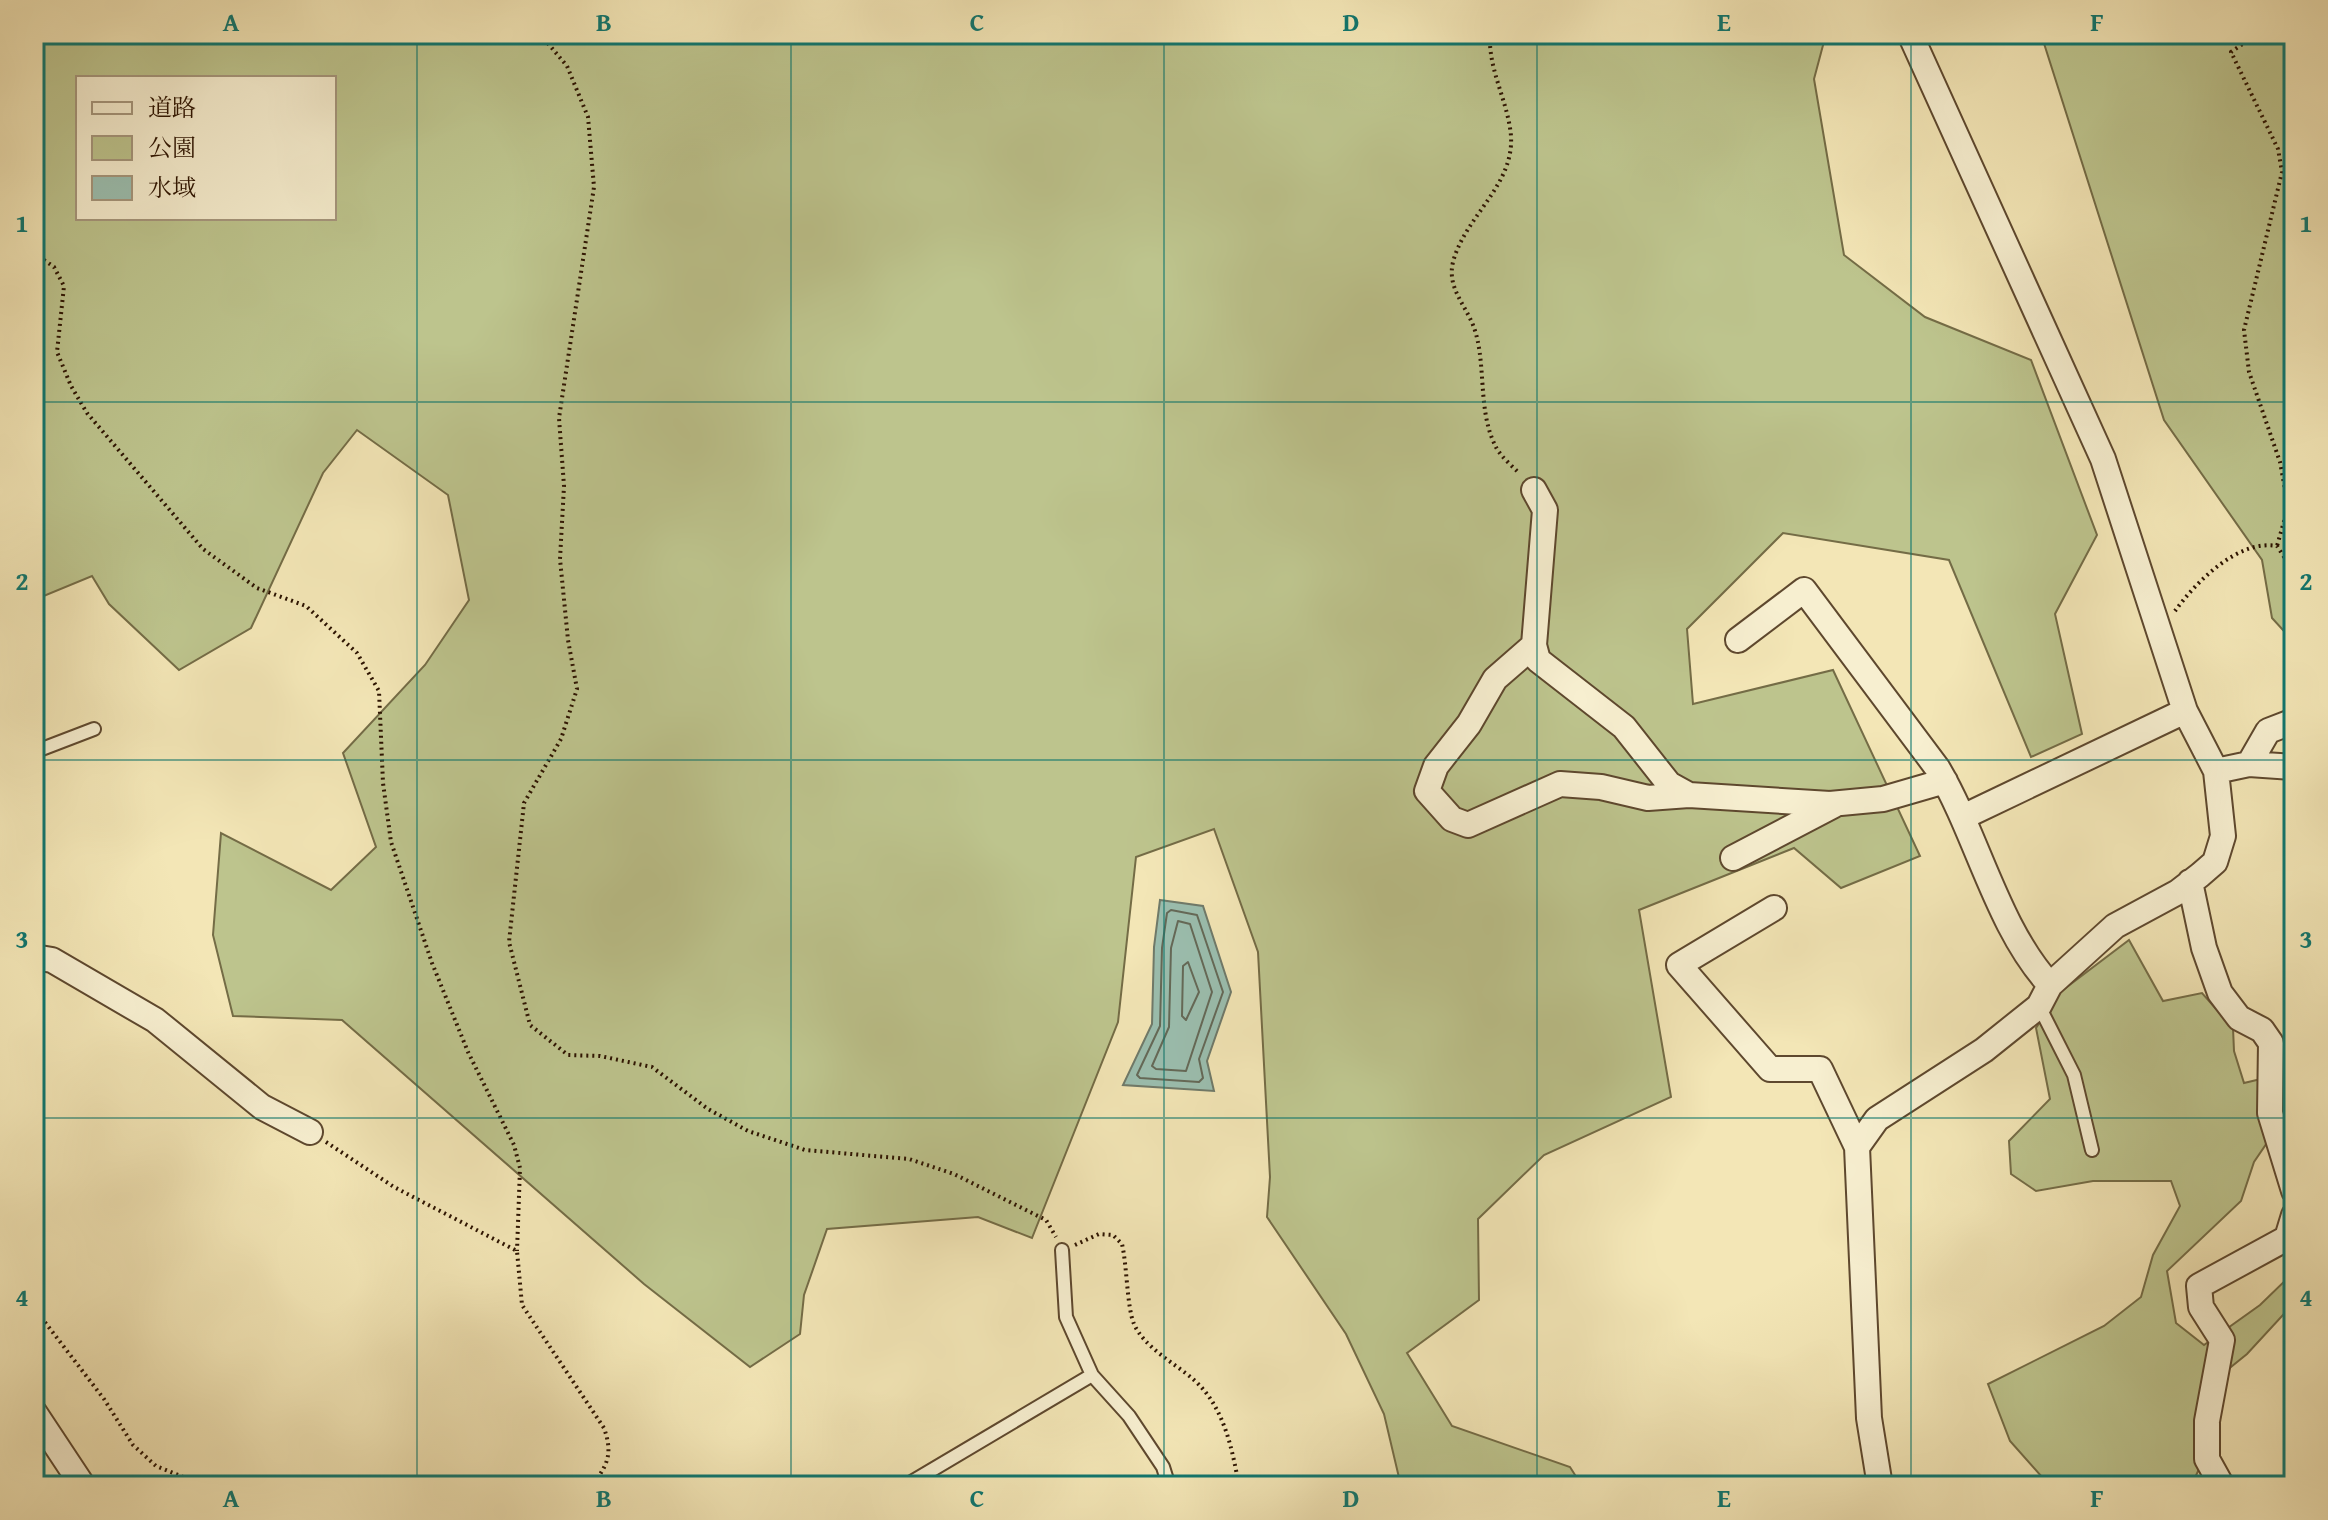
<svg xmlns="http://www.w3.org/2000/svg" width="2328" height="1520" viewBox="0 0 2328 1520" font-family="'Gentium Book Plus','Noto Serif JP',serif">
<rect width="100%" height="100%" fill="#f3e6b6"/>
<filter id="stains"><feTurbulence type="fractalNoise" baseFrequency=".0025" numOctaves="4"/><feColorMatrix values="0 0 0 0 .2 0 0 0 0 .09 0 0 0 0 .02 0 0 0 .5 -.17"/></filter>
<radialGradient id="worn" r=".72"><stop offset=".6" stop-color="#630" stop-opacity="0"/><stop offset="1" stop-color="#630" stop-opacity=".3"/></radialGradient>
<path fill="#bdc48d" stroke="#746c46" stroke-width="2" fill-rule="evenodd" d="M34 34H1826L1814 79 1844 255 1925 317 2031 360 2097 535 2055 614 2082 734 2031 757 1949 560 1783 533 1687 629 1693 704 1833 670 1920 856 1841 888 1794 848 1639 910 1671 1097 1544 1155 1478 1219 1479 1300 1407 1353 1452 1426 1570 1467 1582 1486H1401L1384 1414 1346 1334 1267 1217 1270 1177 1258 952 1214 829 1136 857 1118 1022 1032 1238 978 1217 827 1229 804 1295 800 1334 750 1367 644 1284 342 1020 233 1016 213 935 221 833 331 890 376 847 343 753 425 665 469 600 448 495 357 430 323 473 251 628 179 670 109 604 92 576 34 600ZM78 78H334V218H78Z
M2041 34H2294V642L2272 618 2262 560 2164 420Z
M2129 940 2163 1001 2202 993 2233 1028 2234 1051 2244 1083 2294 1071V1116L2288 1112 2254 1162 2241 1201 2167 1271 2176 1323 2204 1345 2260 1305 2294 1272V1303L2247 1354 2200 1392V1467L2191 1486H2050L2010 1441 1988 1384 2104 1326 2141 1297 2153 1255 2180 1206 2171 1181H2093L2036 1191 2011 1174 2009 1141 2050 1099 2036 1028 2059 993Z"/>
<path fill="#9bbfb0" stroke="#6f7a6a" stroke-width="2" d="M1160 900 1203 906 1231 992 1207 1061 1214 1091 1123 1085 1152 1024 1154 947Z"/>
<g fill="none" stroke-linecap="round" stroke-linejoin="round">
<path stroke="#646958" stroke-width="2" d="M1171 910 1197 915 1223 992 1199 1059 1203 1078 1199 1082 1140 1078 1137 1075 1160 1026 1162 948 1167 913Z
M1178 921 1190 924 1212 992 1186 1071 1156 1069 1152 1066 1169 1027 1171 948Z
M1188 962 1199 992 1186 1020 1182 1016 1183 966Z"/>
<defs>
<path id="lane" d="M34 752 94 729
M2039 1006 2074 1075 2092 1150
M1062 1250 1066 1317 1092 1375 1129 1416 1163 1467 1169 1486
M910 1483 1092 1375"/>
<path id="street" d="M1534 490 1545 510 1534 645 1495 679 1469 724 1436 766 1427 791 1452 819 1468 825 1560 784 1601 787 1648 798 1689 795 1830 804 1883 799 1945 781
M1738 640 1804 590 1938 769C1978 837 1997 927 2050 985
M1534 645 1538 660 1624 727 1669 784 1689 795
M2249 764 2268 731 2294 721
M2216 771 2249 764 2294 767
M1963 817 2185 711
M1733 858 1836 804
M2190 882 2204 948 2220 993 2239 1018 2262 1030 2271 1043 2270 1113 2294 1191
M1774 908 1679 965 1770 1069H1820L1857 1147
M34 957 52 960 155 1020 262 1107 310 1132
M34 1412 83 1486
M1880 1486 1869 1418 1857 1147 1877 1119 1984 1050 2039 1006 2050 985 2115 926 2178 892 2200 875 2215 862 2223 836 2216 771 2185 711 2103 459 1910 34
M2222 1486 2207 1459V1421L2222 1340 2201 1307 2199 1286 2287 1238 2294 1215"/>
</defs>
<use href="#lane" stroke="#5e482e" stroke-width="16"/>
<use href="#street" stroke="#5e482e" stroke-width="28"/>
<path stroke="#2c1300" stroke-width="4" stroke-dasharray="2 4" stroke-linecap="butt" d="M540 34 567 66 588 117 594 187 559 418 564 486 560 559 568 640 577 689 561 739 524 803 509 942 530 1025 568 1055 600 1056 652 1067 708 1109 748 1131 805 1150 909 1159 954 1174 1046 1220 1056 1237
M1490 34C1488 70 1508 101 1511 136 1514 186 1465 216 1453 262 1447 287 1464 303 1473 325 1487 360 1477 409 1495 445 1499 455 1511 465 1519 473
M2257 34 2231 52 2278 149 2282 172 2244 330 2249 372 2280 462 2285 489 2287 511 2277 546
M34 253 54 267 64 286 57 352 71 386 87 413 203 549 257 588 306 606 357 653 379 691 383 783 391 842 432 963 468 1052 514 1145 520 1168 517 1251
M2175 611C2196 582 2238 539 2277 546L2294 572
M326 1142 394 1187 517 1251 522 1305 604 1428C613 1454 608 1464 592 1486
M1075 1245 1099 1234 1113 1235 1122 1244C1127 1265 1127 1308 1134 1324 1144 1347 1174 1363 1193 1379 1224 1406 1232 1448 1239 1486
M34 1308 104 1399 133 1445 156 1466 205 1486"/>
<use href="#lane" stroke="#f7efd0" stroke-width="12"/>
<use href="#street" stroke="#f7efd0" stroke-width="24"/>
</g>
<path fill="none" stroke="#0f766e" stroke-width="2" stroke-opacity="0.55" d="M417 34V1486M791 34V1486M1164 34V1486M1537 34V1486M1911 34V1486M34 402H2294M34 760H2294M34 1118H2294"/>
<rect width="2328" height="1520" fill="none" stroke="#f3e6b6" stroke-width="88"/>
<rect x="76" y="76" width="260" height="144" fill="#f7efd0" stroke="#a6977d" stroke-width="2"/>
<rect x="92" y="102" width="40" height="12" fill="#f7efd0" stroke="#a6977d" stroke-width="2"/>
<text x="148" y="116" font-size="24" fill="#2c1300">道路</text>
<rect x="92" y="136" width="40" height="24" fill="#bdc48d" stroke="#a6977d" stroke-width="2"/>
<text x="148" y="156" font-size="24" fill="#2c1300">公園</text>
<rect x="92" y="176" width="40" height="24" fill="#9bbfb0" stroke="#a6977d" stroke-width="2"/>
<text x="148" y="196" font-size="24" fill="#2c1300">水域</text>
<rect x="44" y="44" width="2240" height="1432" fill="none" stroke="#0f766e" stroke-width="3"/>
<g font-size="26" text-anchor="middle" font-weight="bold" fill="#0f766e">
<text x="231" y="31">A</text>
<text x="604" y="31">B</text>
<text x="977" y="31">C</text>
<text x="1351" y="31">D</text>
<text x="1724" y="31">E</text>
<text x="2097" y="31">F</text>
<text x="22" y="232">1</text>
<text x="2306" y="232">1</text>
<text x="22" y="590">2</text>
<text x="2306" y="590">2</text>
<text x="22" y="948">3</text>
<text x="2306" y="948">3</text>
<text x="22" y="1306">4</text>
<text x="2306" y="1306">4</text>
<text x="231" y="1507">A</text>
<text x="604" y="1507">B</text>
<text x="977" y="1507">C</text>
<text x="1351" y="1507">D</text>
<text x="1724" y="1507">E</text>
<text x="2097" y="1507">F</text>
</g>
<rect width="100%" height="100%" filter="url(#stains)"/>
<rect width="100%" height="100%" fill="url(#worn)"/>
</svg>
